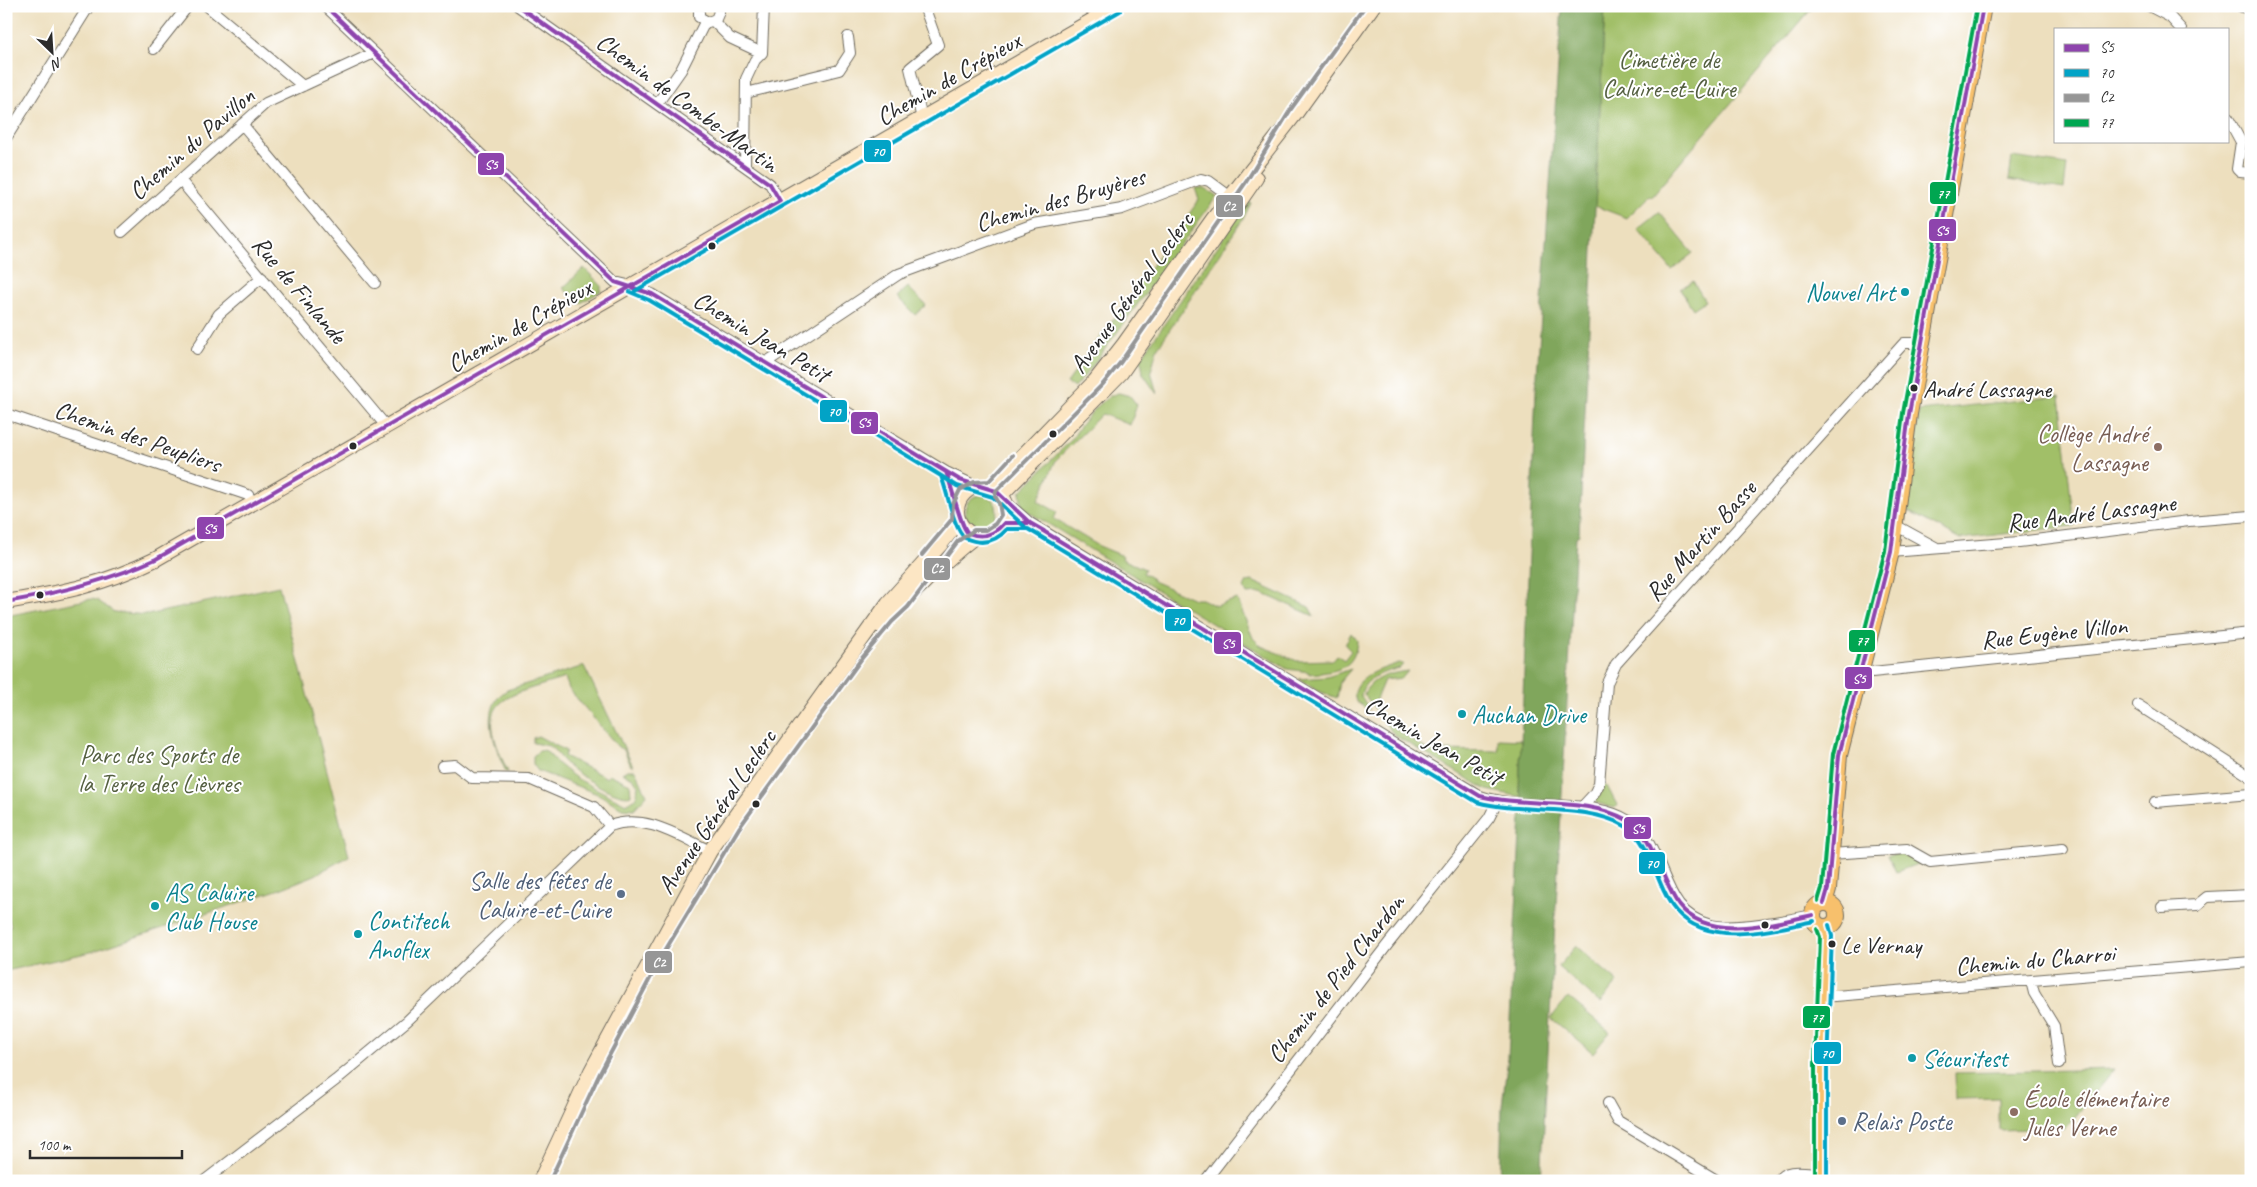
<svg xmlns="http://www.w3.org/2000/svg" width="2257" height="1187" viewBox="0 0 2257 1187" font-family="Caveat,sans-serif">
<rect width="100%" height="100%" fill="#fff"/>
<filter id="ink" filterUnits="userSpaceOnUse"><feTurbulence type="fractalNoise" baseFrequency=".02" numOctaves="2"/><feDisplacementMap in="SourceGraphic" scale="10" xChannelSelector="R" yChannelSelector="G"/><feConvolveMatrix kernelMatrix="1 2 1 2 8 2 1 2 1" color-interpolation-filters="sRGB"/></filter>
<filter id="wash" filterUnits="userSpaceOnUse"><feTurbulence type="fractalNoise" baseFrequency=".0096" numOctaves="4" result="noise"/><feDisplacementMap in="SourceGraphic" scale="20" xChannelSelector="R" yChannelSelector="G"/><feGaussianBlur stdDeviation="1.12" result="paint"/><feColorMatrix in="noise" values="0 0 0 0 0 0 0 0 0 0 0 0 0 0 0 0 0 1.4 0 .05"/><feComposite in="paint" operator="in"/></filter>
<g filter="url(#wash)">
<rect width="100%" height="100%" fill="#eddfbe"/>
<path fill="#a1bf67" stroke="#667549" d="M1605 6H1814L1651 197 1650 195 1627 218 1595 206Z
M2012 157 2067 165 2064 189 2009 180Z
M1195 188H1204L1217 196 1088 372 1074 388 1067 383 1199 200Z
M1248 202 1251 203 1243 219 1157 349 1151 371 1157 394 1143 374 1141 358Z
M1659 212 1693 253 1672 270 1638 229Z
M584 268 601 285V291L579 304 563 288Z
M1693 281 1705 301 1693 309 1680 289Z
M908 287 926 305 915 315 897 297Z
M1119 393 1130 396 1137 405 1130 425 1102 414 1056 460 1038 501 1057 512 1054 519 1099 546 1123 556 1122 559 1145 569 1143 573 1150 577 1153 581 1194 599H1201L1216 606 1237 599 1253 638 1261 646 1297 661 1333 660 1337 655 1344 660 1351 651 1345 645 1351 633 1357 640C1356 670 1335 672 1309 674V672L1287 669 1022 508 1020 492 1073 438C1079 425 1105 394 1119 393Z
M2060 396 2074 526 1960 539 1906 510 1919 411Z
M965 511a16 16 0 1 1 32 0a16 16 0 1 1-32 0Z
M1252 581 1309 607 1314 616 1261 593 1247 594 1244 588 1247 582Z
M279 586 349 856 315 875 280 889 91 952 6 971V927L11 926 6 911V616L91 599 97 600 114 612 147 615Z
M1399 663 1403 664 1400 668C1385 672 1363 677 1361 696L1370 710 1356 702C1348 677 1383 669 1399 663Z
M584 666 633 766H631L624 750 618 747 569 689 565 678C502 698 472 697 508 772H506C496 749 478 707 507 690Z
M1351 669 1340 682 1337 698 1316 690 1299 679 1327 677Z
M1408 671 1402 678 1384 680 1374 704C1392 730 1407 737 1433 753L1434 750 1498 751V739L1521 740 1519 790 1522 797 1487 790 1399 738 1390 730 1364 694C1371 677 1392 673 1408 671Z
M538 736 566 751 564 756 607 778 609 774 630 784 631 795C620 801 574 773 565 763 559 758 556 750 549 746L533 743V738Z
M545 750 559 765 576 778 626 804 636 798 638 785 633 778 622 773 627 770H635L647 795 634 809 622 808 600 795 538 771 533 764V756L539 751Z
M1603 784 1607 786 1617 805 1615 808 1593 802Z
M1904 853 1920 863 1896 872 1888 855Z
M1576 946 1618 982 1600 1003 1558 967Z
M1568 997 1610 1032 1593 1053 1551 1018Z
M2114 1069 2066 1128 1999 1130V1098L1956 1099 1955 1073Z"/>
<path fill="#80a65c" stroke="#566844" d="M1562 6H1605L1579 535 1576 537 1541 1181H1500L1502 1106 1508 1057 1522 797 1519 790 1536 390Z"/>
</g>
<g filter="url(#ink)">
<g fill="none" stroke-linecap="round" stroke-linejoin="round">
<defs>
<path id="street" d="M207 6 303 86
M325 6 615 282 632 286 652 294 946 472 978 487
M518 6 770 184 780 201
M699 6V17L708 22 716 19 719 12 717 6
M2149 6 2170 17 2181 29
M2240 6 2251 10
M713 21 730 38 762 53
M154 49 188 6
M746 93 839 70 850 53 848 37
M657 104 681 70 705 22
M2228 118 2241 142 2237 169 2240 172 2251 173
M922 119 910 68 938 45 924 6
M242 124 375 283
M6 138 89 6
M745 166 746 79 755 60 762 53 764 6
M180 180 386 426
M122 232 266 103 374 53
M197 349 219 314 262 277
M765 363 899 274 1034 224 1122 209 1201 179 1209 181 1236 201
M6 414 248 495 253 503
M946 472 958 505
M1005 501 1030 523 1480 796C1525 811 1591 797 1629 821 1645 830 1651 848 1659 864 1665 878 1670 893 1679 905 1687 915 1699 922 1711 925 1734 930 1789 920 1813 915
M1004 523H1030
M1895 525 1937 548
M1891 552 2019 542 2189 521 2251 516
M1862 670 1872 672 2251 633
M2138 705 2251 777
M442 766 455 765 472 778 529 779 594 807 610 826
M2155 802 2251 794
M1581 808 1594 794 1599 784 1607 683 1616 664 1904 343H1922
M1830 854 1907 849 1930 862 2063 849
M2162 907 2197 905 2207 897 2251 895
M2031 981 2034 993 2054 1026 2059 1064
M1823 997 2251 962
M1608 1103 1618 1121 1718 1181
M204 1181 336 1080 407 1021 610 826C645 813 678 836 710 851
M1205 1181 1388 944 1489 818 1497 802
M1778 1181C1784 1167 1808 1173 1821 1173"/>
<path id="secondary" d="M957 511a25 25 0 1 1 50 0a25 25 0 1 1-50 0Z
M991 488 1095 381 1124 344 1213 219 1296 113 1373 6
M1001 495 1121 373 1256 178
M6 602C64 592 103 585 156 559L1117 6
M878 625C913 597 940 562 976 536
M540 1181 591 1071 710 851 888 603 941 544 959 521"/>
<path id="primary" d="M1813 915a12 12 0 1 1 24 0a12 12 0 1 1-24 0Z
M1824 903 1828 889 1839 755 1891 552 1909 414 1983 6
M1821 1181V1064L1826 936 1823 927"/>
</defs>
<use href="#street" stroke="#6f6a5e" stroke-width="12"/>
<use href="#secondary" stroke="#6f6a5e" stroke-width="16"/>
<use href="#primary" stroke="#6f6a5e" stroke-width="18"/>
<use href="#street" stroke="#fff" stroke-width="10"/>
<use href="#secondary" stroke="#fce6c4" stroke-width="14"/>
<use href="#primary" stroke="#f7c06c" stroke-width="16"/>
<defs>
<path id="bus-1" d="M325 6 615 282 652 294 946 472C952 486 960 526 968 533 983 539 994 535 1004 523H1030L1480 796C1528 808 1586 796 1629 821 1644 830 1650 846 1657 861 1665 876 1669 892 1679 905 1709 943 1774 923 1813 915
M518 6 770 184 780 201
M930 462 960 480 996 491 1030 523 1044 531
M6 602C59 593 108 581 156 559L780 201
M1824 903 1828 889 1839 755 1891 552 1909 414 1983 6"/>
<path id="bus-2" d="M635 291 1120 11
M630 292 649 300 941 476C948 493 953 528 965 538 981 545 995 543 1007 529H1028L1477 802C1524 815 1585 802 1627 827 1642 836 1650 858 1657 875 1662 887 1667 901 1676 911 1709 948 1772 930 1814 921
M927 467 957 486 993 497 1026 528 1041 537
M1827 1181V1064L1832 936 1829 925"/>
<path id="bus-3" d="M922 555 952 519 953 504 960 490 974 482 989 481 1013 455
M551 1178 599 1075 663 954 739 828 862 658 892 622 908 607 958 541 974 530H986L995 524 1001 515 999 503 995 496 996 491 1103 384 1120 363 1246 182 1291 109 1365 6"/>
<path id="bus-4" d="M1818 901 1822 888 1833 754 1885 551 1903 413 1977 6
M1815 1181V1064L1820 937 1817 929"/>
</defs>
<use href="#bus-1" stroke="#fff" stroke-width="8"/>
<use href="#bus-2" stroke="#fff" stroke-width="8"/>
<use href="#bus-3" stroke="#fff" stroke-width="8"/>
<use href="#bus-4" stroke="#fff" stroke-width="8"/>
<use href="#bus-1" stroke="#8e44ad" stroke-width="4"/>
<use href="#bus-2" stroke="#02a3c6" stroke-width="4"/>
<use href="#bus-3" stroke="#969696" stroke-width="4"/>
<use href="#bus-4" stroke="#00a651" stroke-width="4"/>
</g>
</g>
<g fill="#2b2b2b" stroke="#fff" stroke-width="2">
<circle cx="712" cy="246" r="4.5"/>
<circle cx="1914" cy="388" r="4.5"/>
<circle cx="1053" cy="434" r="4.5"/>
<circle cx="353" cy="446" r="4.5"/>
<circle cx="40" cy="595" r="4.5"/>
<circle cx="756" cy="804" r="4.5"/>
<circle cx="1765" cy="925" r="4.5"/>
<circle cx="1832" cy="944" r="4.5"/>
</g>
<g fill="#0f9aa8" stroke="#fff" stroke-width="2">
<circle cx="1905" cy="292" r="5"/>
<circle cx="1462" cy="714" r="5"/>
<circle cx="155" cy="906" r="5"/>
<circle cx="358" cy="934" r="5"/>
<circle cx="1912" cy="1058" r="5"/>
</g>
<g fill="#8d6e63" stroke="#fff" stroke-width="2">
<circle cx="2158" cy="447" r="5"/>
<circle cx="2014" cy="1112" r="5"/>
</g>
<g fill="#5c6f8a" stroke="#fff" stroke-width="2">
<circle cx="621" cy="894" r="5"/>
<circle cx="1842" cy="1121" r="5"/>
</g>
<g text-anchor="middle" stroke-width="4" stroke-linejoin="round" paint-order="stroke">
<g font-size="24" fill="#2b2b2b" stroke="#fff" text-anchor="start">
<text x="1923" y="397">André Lassagne</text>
<text x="1841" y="953">Le Vernay</text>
</g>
<g font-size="25" fill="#545f40" stroke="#fff">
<text x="1669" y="68">Cimetière de<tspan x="1669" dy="29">Caluire-et-Cuire</tspan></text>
<text x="159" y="763">Parc des Sports de<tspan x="159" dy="29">la Terre des Lièvres</tspan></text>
</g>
<g font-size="25" fill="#2b2b2b" stroke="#fff">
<text transform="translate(948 78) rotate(-30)" y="9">Chemin de Crépieux</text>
<text transform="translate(688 102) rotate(36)" y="9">Chemin de Combe-Martin</text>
<text transform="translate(191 143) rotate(-41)" y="9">Chemin du Pavillon</text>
<text transform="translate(1060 199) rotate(-16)" y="9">Chemin des Bruyères</text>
<text transform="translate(300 289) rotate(50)" y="9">Rue de Finlande</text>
<text transform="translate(1131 292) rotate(-54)" y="9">Avenue Général Leclerc</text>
<text transform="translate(519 325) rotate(-30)" y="9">Chemin de Crépieux</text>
<text transform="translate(762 336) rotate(31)" y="9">Chemin Jean Petit</text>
<text transform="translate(138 436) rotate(19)" y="9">Chemin des Peupliers</text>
<text transform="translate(2091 512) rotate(-7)" y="9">Rue André Lassagne</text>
<text transform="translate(1700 540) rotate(-48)" y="9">Rue Martin Basse</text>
<text transform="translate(2054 632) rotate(-6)" y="9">Rue Eugène Villon</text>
<text transform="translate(1434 740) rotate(30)" y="9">Chemin Jean Petit</text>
<text transform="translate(716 811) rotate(-56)" y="9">Avenue Général Leclerc</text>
<text transform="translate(2035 959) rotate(-5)" y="9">Chemin du Charroi</text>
<text transform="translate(1335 978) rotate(-52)" y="9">Chemin de Pied Chardon</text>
</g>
<g font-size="25" fill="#0d838f" stroke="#fff" text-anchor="start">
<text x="1895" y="301" text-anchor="end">Nouvel Art</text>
<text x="1472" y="723">Auchan Drive</text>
<text x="165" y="901">AS Caluire<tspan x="165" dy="29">Club House</tspan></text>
<text x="368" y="929">Contitech<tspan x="368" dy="29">Anoflex</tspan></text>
<text x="1922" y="1067">Sécuritest</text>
</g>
<g font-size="25" fill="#785e54" stroke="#fff" text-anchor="end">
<text x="2148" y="442">Collège André<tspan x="2148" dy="29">Lassagne</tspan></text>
<text x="2024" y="1107" text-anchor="start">École élémentaire<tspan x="2024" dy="29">Jules Verne</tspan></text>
</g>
<g font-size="25" fill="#4e5e75" stroke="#fff" text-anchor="end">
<text x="611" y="889">Salle des fêtes de<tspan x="611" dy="29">Caluire-et-Cuire</tspan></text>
<text x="1852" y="1130" text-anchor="start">Relais Poste</text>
</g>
</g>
<g stroke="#fff" stroke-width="2">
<rect x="863" y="139" width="29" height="24" rx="5" fill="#02a3c6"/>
<rect x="477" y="152" width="28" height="24" rx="5" fill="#8e44ad"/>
<rect x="1929" y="181" width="28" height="24" rx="5" fill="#00a651"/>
<rect x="1215" y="194" width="29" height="24" rx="5" fill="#969696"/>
<rect x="1928" y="218" width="29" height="24" rx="5" fill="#8e44ad"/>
<rect x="819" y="399" width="29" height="24" rx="5" fill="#02a3c6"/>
<rect x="850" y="411" width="29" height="24" rx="5" fill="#8e44ad"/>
<rect x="196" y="516" width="29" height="24" rx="5" fill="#8e44ad"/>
<rect x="923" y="557" width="28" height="24" rx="5" fill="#969696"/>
<rect x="1164" y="608" width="28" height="24" rx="5" fill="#02a3c6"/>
<rect x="1848" y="629" width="28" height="24" rx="5" fill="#00a651"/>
<rect x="1213" y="631" width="29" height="24" rx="5" fill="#8e44ad"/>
<rect x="1844" y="666" width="29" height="24" rx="5" fill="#8e44ad"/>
<rect x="1623" y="816" width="29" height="24" rx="5" fill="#8e44ad"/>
<rect x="1638" y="851" width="28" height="24" rx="5" fill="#02a3c6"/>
<rect x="644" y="950" width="29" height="24" rx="5" fill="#969696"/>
<rect x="1802" y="1005" width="29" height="24" rx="5" fill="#00a651"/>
<rect x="1813" y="1041" width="29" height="24" rx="5" fill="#02a3c6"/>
</g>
<g font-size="14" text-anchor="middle" font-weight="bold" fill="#fff">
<text x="878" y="156">70</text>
<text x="491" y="169">S5</text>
<text x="1943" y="198">77</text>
<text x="1229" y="211">C2</text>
<text x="1942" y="235">S5</text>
<text x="834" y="416">70</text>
<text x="864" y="427">S5</text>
<text x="210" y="533">S5</text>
<text x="937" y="573">C2</text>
<text x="1178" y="625">70</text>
<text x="1862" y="645">77</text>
<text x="1228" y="648">S5</text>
<text x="1859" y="683">S5</text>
<text x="1638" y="833">S5</text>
<text x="1652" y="868">70</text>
<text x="659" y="967">C2</text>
<text x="1817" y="1022">77</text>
<text x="1827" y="1058">70</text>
</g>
<rect width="2257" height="1187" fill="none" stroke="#fff" stroke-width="25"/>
<rect x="2054" y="28" width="175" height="115" fill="#ffffff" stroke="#aaaaaa"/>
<rect x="2064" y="44" width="25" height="8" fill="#8e44ad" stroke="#aaaaaa"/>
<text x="2100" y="52" font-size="15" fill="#2b2b2b">S5</text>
<rect x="2064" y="69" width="25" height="8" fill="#02a3c6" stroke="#aaaaaa"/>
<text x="2100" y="78" font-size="15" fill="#2b2b2b">70</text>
<rect x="2064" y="94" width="25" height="8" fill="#969696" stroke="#aaaaaa"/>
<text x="2100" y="102" font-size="15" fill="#2b2b2b">C2</text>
<rect x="2064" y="119" width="25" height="8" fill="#00a651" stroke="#aaaaaa"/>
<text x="2100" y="128" font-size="15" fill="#2b2b2b">77</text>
<g transform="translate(52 52) rotate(155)" stroke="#ffffff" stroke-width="4" paint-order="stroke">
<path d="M0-4L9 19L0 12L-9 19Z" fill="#2b2b2b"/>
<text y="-8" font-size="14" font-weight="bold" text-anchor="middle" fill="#2b2b2b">N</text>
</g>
<path d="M30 1150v8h152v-8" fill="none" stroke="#2b2b2b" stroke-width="2.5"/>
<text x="38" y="1150" font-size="15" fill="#2b2b2b" stroke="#ffffff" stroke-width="4" paint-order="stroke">100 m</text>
</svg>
